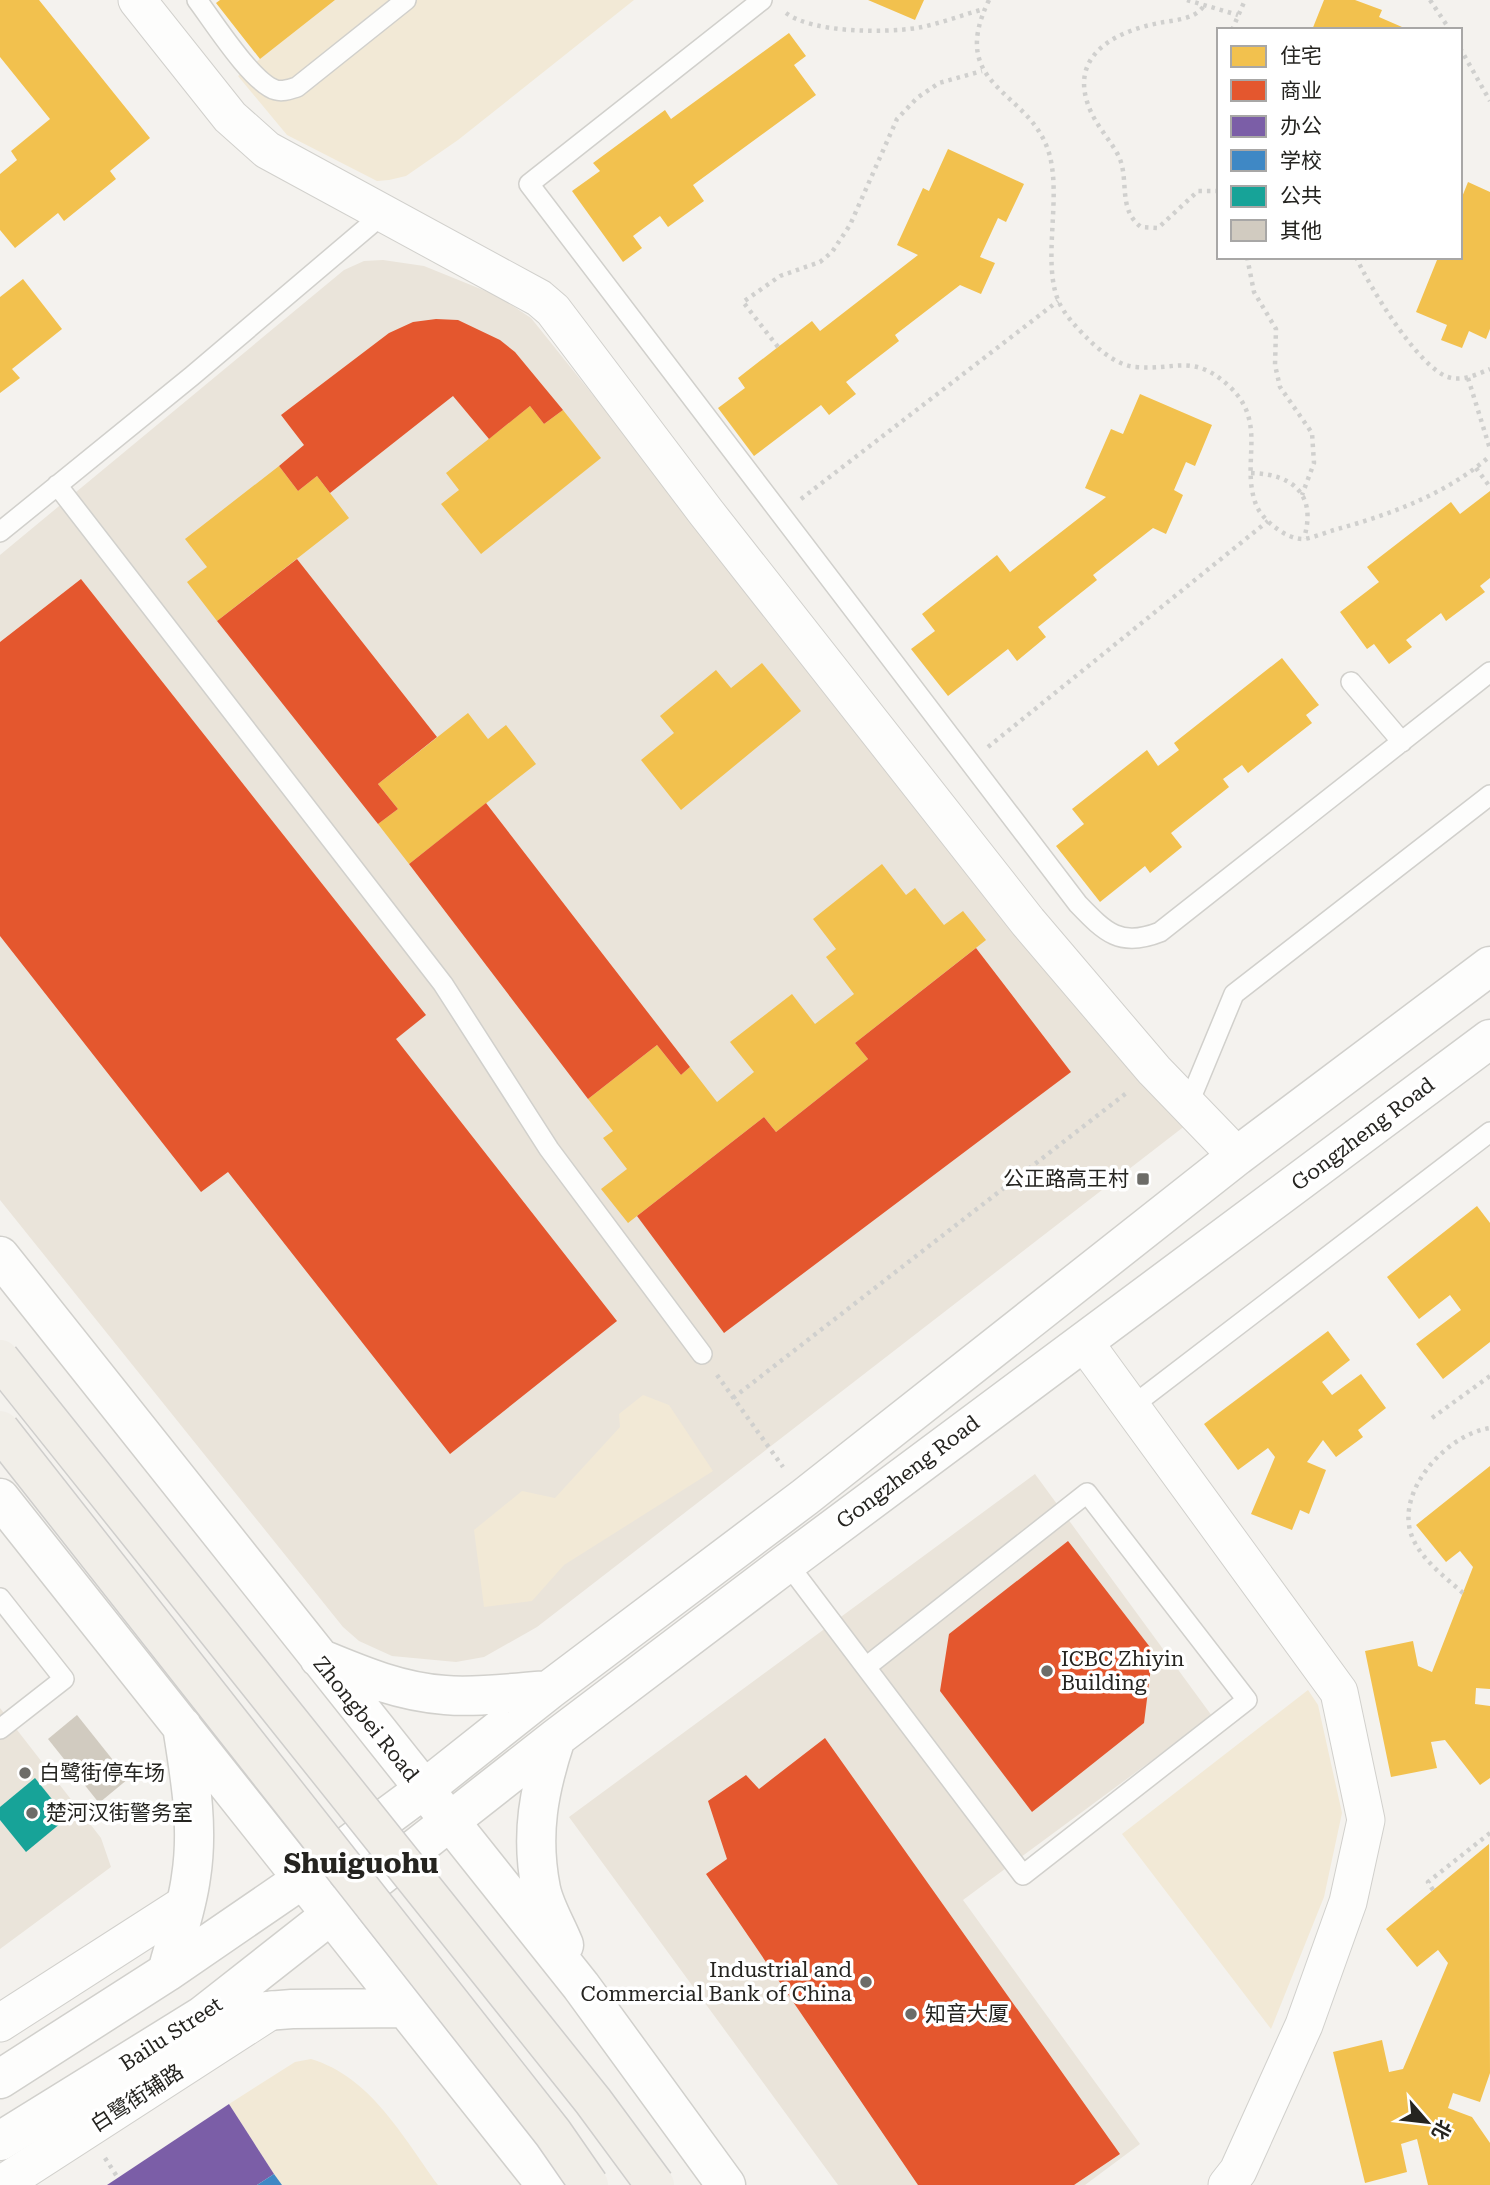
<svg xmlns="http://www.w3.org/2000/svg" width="1490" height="2185" viewBox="0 0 1490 2185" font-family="'Roboto Serif','Noto Sans SC',serif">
<rect width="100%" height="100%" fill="#f4f2ee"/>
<path fill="#eae4da" d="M383 260 424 266 498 296 531 318 1156 1096 1186 1125 537 1627 484 1657 456 1662 392 1656 359 1641 343 1627 0 1200V555L344 270 364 261Z
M1035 1474 1212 1716 963 1900 1140 2144 1085 2185H838L569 1817Z
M0 1708 101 1838 111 1867 0 1949Z"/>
<path fill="#f2e9d6" d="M335 0H634L458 140 406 176 389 180 377 181 287 135 238 76Z
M643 1395 669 1405 713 1471 564 1565 532 1601 484 1607 474 1530 522 1491 555 1498 620 1427 619 1414Z
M1308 1690 1318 1705 1342 1813 1324 1897 1271 2029 1122 1834Z
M311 2059C371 2077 403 2137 438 2185H257L274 2174 229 2104 295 2062Z"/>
<path fill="#f2c14e" d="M0 0H39L150 138 110 171 116 179 64 221 58 213 15 248 0 230V174L17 160 11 151 50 119 0 57Z
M220 0H335L260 59 216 3Z
M868 0H924L915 20Z
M1324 0H1355L1382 10 1379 17 1402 27 1401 30H1312Z
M789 33 806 56 794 65 816 95 693 185 704 201 668 227 660 216 633 236 642 248 623 262 572 191 600 171 593 163 665 110 671 119Z
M948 149 1024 184 1006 222 998 218 980 257 995 263 981 294 960 285 895 335 899 341 846 382 856 394 829 415 821 405 754 456 718 408 745 388 738 378 778 347 812 321 820 331 918 255 897 245 923 188 929 191Z
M1468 182 1490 192V329L1486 339 1469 331 1462 348 1441 340 1447 325 1416 312 1437 260 1430 257H1460V202Z
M23 279 62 329 12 369 20 378 0 393V297Z
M1140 394 1212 425 1195 466 1186 462 1174 490 1183 495 1166 534 1153 528 1093 575 1097 580 1038 627 1046 637 1017 661 1008 649 948 696 911 649 935 631 922 614 997 555 1010 572 1106 497 1085 488 1111 429 1123 434Z
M530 406 544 424 563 410 601 458 481 554 441 504 459 490 446 473Z
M279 466 298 491 317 476 349 518 217 621 187 582 207 567 185 539Z
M1490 491V578L1480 586 1485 592 1446 621 1441 613 1406 640 1412 647 1389 664 1374 644 1367 649 1340 612 1379 582 1367 567 1451 502 1460 514Z
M1282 658 1319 705 1306 715 1312 723 1248 773 1242 765 1223 779 1229 787 1171 833 1182 847 1150 873 1145 866 1100 902 1056 846 1084 824 1072 809 1147 750 1158 766 1179 750 1174 743Z
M762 663 801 711 681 810 641 760 674 733 660 716 716 670 731 688Z
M468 713 488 739 506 725 536 764 409 864 378 824 398 809 378 784Z
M882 864 906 895 915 888 944 925 963 911 986 940 855 1043 868 1059 776 1132 764 1117 628 1223 601 1189 627 1169 603 1138 613 1131 588 1099 657 1045 681 1075 690 1067 717 1102 754 1072 730 1042 792 994 815 1024 854 994 826 957 836 949 813 919Z
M1477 1206 1490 1223V1342L1443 1379 1416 1344 1461 1310 1450 1295 1419 1319 1387 1277Z
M1328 1331 1350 1360 1322 1382 1332 1395 1361 1374 1386 1408 1358 1430 1363 1437 1336 1457 1323 1440 1307 1462 1326 1470 1309 1514 1300 1510 1292 1530 1251 1514 1275 1457 1268 1448 1238 1470 1204 1424Z
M1490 1466V1689L1476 1688 1475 1704 1490 1706V1778L1480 1785 1445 1740 1431 1742 1437 1768 1391 1777 1365 1651 1413 1641 1418 1666 1432 1672 1473 1567 1460 1551 1446 1562 1416 1525Z
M1489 1844 1490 2073 1480 2102 1453 2093 1448 2108 1472 2117 1490 2143V2185H1428L1417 2139 1401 2144 1407 2172 1365 2183 1333 2052 1382 2040 1389 2072 1403 2069 1448 1963 1438 1950 1417 1967 1386 1929Z"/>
<path fill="#e4572e" d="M436 319 458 320 500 340 515 352 563 410 544 424 530 406 489 439 453 396 330 493 317 476 298 491 279 466 304 445 281 415 389 333 413 322Z
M297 559 437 737 378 784 398 809 378 824 217 621Z
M81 579 426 1015 396 1039 617 1321 450 1454 228 1172 201 1192 0 936V642Z
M486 803 690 1067 681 1075 657 1045 588 1099 409 864Z
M976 948 1071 1072 724 1333 637 1216 764 1117 776 1132 868 1059 855 1043Z
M1068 1541 1153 1651 1144 1723 1032 1812 940 1691 949 1634Z
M825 1738 1120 2154 1074 2185H918L706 1874 727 1859 708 1801 746 1775 759 1789Z"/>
<path fill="#7b5ea7" d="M229 2104 274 2174 257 2185H107Z"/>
<path fill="#3f88c5" d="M274 2174 282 2185H257Z"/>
<path fill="#17a398" d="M35 1778 67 1818 26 1852 0 1820V1807Z"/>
<path fill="#d1cbc0" d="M77 1715 128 1779 99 1803 48 1739Z"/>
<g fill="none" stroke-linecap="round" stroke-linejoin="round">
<defs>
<path id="service" d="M197 0C213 21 252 83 276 90 283 92 290 89 297 87L406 0
M762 0 529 184 1078 904C1105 932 1120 948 1160 932L1490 672
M57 485 443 984 549 1149 702 1354
M0 532 192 376 383 214
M1351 682 1402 742
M1188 1105 1234 994 1490 795
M1131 1407 1490 1132
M787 1563 1023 1875 1247 1700 1087 1493 866 1667
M0 1598 64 1679 0 1729"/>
<path id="minor" d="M137 0 230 117 267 150 539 298 553 310 705 511 1028 922 1154 1070 1237 1156
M1084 1342 1339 1692 1366 1820 1348 1902 1304 2025 1238 2171 1227 2185
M0 2023 185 1904
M1 2185 272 2010"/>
<path id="secondary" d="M0 1256 581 1986 726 2185
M0 1498 546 2185
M319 1658C360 1675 400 1692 445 1695 479 1698 515 1692 549 1690
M556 1738C539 1789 530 1834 541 1889 545 1908 557 1927 564 1945
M167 1972C175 1941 187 1909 191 1877 199 1826 190 1777 182 1726
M202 2016 292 2009 407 2008
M0 2079 167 1972 304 1878 423 1790 549 1690 805 1497 1237 1156 1490 966
M0 2141 202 2016 556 1738 787 1563 1490 1039"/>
</defs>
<use href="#service" stroke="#d1d0cc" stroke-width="22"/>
<use href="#minor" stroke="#d1d0cc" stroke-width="39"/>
<use href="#secondary" stroke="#d1d0cc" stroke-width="41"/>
<path stroke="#d0d0ce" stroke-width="4.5" stroke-dasharray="3.5 5" stroke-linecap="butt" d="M989 0C946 88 1030 89 1049 153 1062 197 1042 260 1058 300 1063 313 1077 328 1087 338 1099 350 1118 366 1136 367 1175 371 1193 352 1230 387 1269 424 1239 465 1257 507 1264 521 1286 539 1303 539 1313 538 1324 533 1334 530 1389 515 1447 494 1490 456
M1187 0 1238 15
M1430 0 1450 30
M1203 7C1193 20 1174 20 1159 23 1113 32 1066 57 1091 112 1098 127 1109 139 1117 153 1131 177 1116 208 1141 227L1158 228 1198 191H1219
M786 13C813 33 883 33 917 28 939 24 962 15 984 9
M1232 30 1245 0
M1460 48 1490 101
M1247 257 1254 292 1276 329 1275 365 1280 387 1312 433 1314 463 1302 495
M1356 257C1369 286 1418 367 1448 377 1463 382 1477 374 1490 369
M778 347 743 302 780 276 820 262 832 252 850 225 897 119 917 98 939 83 982 71
M1468 378 1490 449
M1476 468 1490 487
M1251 473C1293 474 1317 495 1304 538
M801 499 1058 301
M988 747 1268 521
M717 1375 783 1467
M733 1398 1129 1091
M1432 1418 1490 1376
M1463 1593C1446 1578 1426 1563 1415 1543 1389 1496 1446 1434 1490 1428
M1433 1890 1428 1882 1490 1833
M105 2158 118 2178"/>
<use href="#service" stroke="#fdfdfc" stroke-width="19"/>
<use href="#minor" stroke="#fdfdfc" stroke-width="37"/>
<use href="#secondary" stroke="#fdfdfc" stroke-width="38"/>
<defs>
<path id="primary-bridge" d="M0 1359 593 2101 655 2185
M0 1430 553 2133 589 2185"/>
</defs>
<use href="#primary-bridge" stroke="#cfcecc" stroke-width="41" stroke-linecap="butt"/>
<use href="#primary-bridge" stroke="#f1eee8" stroke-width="38"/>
</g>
<g fill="#6d6c68" stroke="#fff" stroke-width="2.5">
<rect x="1136" y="1172" width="14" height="14" rx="3.5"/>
<circle cx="1047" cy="1671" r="7"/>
<circle cx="25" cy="1773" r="7"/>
<circle cx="32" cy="1813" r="7"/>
<circle cx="866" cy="1982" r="7"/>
<circle cx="911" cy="2014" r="7"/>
</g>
<g text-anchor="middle" stroke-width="7" stroke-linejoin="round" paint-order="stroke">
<g font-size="21" fill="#252420" stroke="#fff">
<text transform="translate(1363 1134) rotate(-37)" y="7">Gongzheng Road</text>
<text transform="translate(908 1472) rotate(-37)" y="7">Gongzheng Road</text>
<text transform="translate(366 1719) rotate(51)" y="7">Zhongbei Road</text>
<text transform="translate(171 2034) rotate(-33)" y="7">Bailu Street</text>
<text transform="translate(137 2098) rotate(-33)" y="7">白鹭街辅路</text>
</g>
<g font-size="21" fill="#252420" stroke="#fff" text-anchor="start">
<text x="1129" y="1186" text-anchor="end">公正路高王村</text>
<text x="1061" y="1666">ICBC Zhiyin<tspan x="1061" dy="24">Building</tspan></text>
<text x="39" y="1780">白鹭街停车场</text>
<text x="46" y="1820">楚河汉街警务室</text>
<text x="852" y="1977" text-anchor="end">Industrial and<tspan x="852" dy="24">Commercial Bank of China</tspan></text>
<text x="925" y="2021">知音大厦</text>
</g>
<g font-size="28" font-weight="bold" fill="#252420" stroke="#fff">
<text x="361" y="1873">Shuiguohu</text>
</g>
</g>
<rect x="1217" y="28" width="245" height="231" fill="#ffffff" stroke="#a8a7a6" stroke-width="2"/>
<rect x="1231" y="46" width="35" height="21" fill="#f2c14e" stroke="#a8a7a6" stroke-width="2"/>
<text x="1280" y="63" font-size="21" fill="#252420">住宅</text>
<rect x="1231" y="80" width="35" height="21" fill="#e4572e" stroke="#a8a7a6" stroke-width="2"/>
<text x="1280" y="98" font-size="21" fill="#252420">商业</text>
<rect x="1231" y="116" width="35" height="21" fill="#7b5ea7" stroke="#a8a7a6" stroke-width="2"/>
<text x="1280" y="133" font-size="21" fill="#252420">办公</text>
<rect x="1231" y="150" width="35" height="21" fill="#3f88c5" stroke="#a8a7a6" stroke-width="2"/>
<text x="1280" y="168" font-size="21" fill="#252420">学校</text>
<rect x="1231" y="186" width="35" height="21" fill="#17a398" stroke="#a8a7a6" stroke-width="2"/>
<text x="1280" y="203" font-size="21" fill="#252420">公共</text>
<rect x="1231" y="220" width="35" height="21" fill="#d1cbc0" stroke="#a8a7a6" stroke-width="2"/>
<text x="1280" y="238" font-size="21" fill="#252420">其他</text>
<g transform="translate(1427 2122) rotate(118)" stroke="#ffffff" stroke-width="5" paint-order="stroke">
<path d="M0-5L12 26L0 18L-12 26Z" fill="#252420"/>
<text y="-10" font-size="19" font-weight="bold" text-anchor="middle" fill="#252420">北</text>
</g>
</svg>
